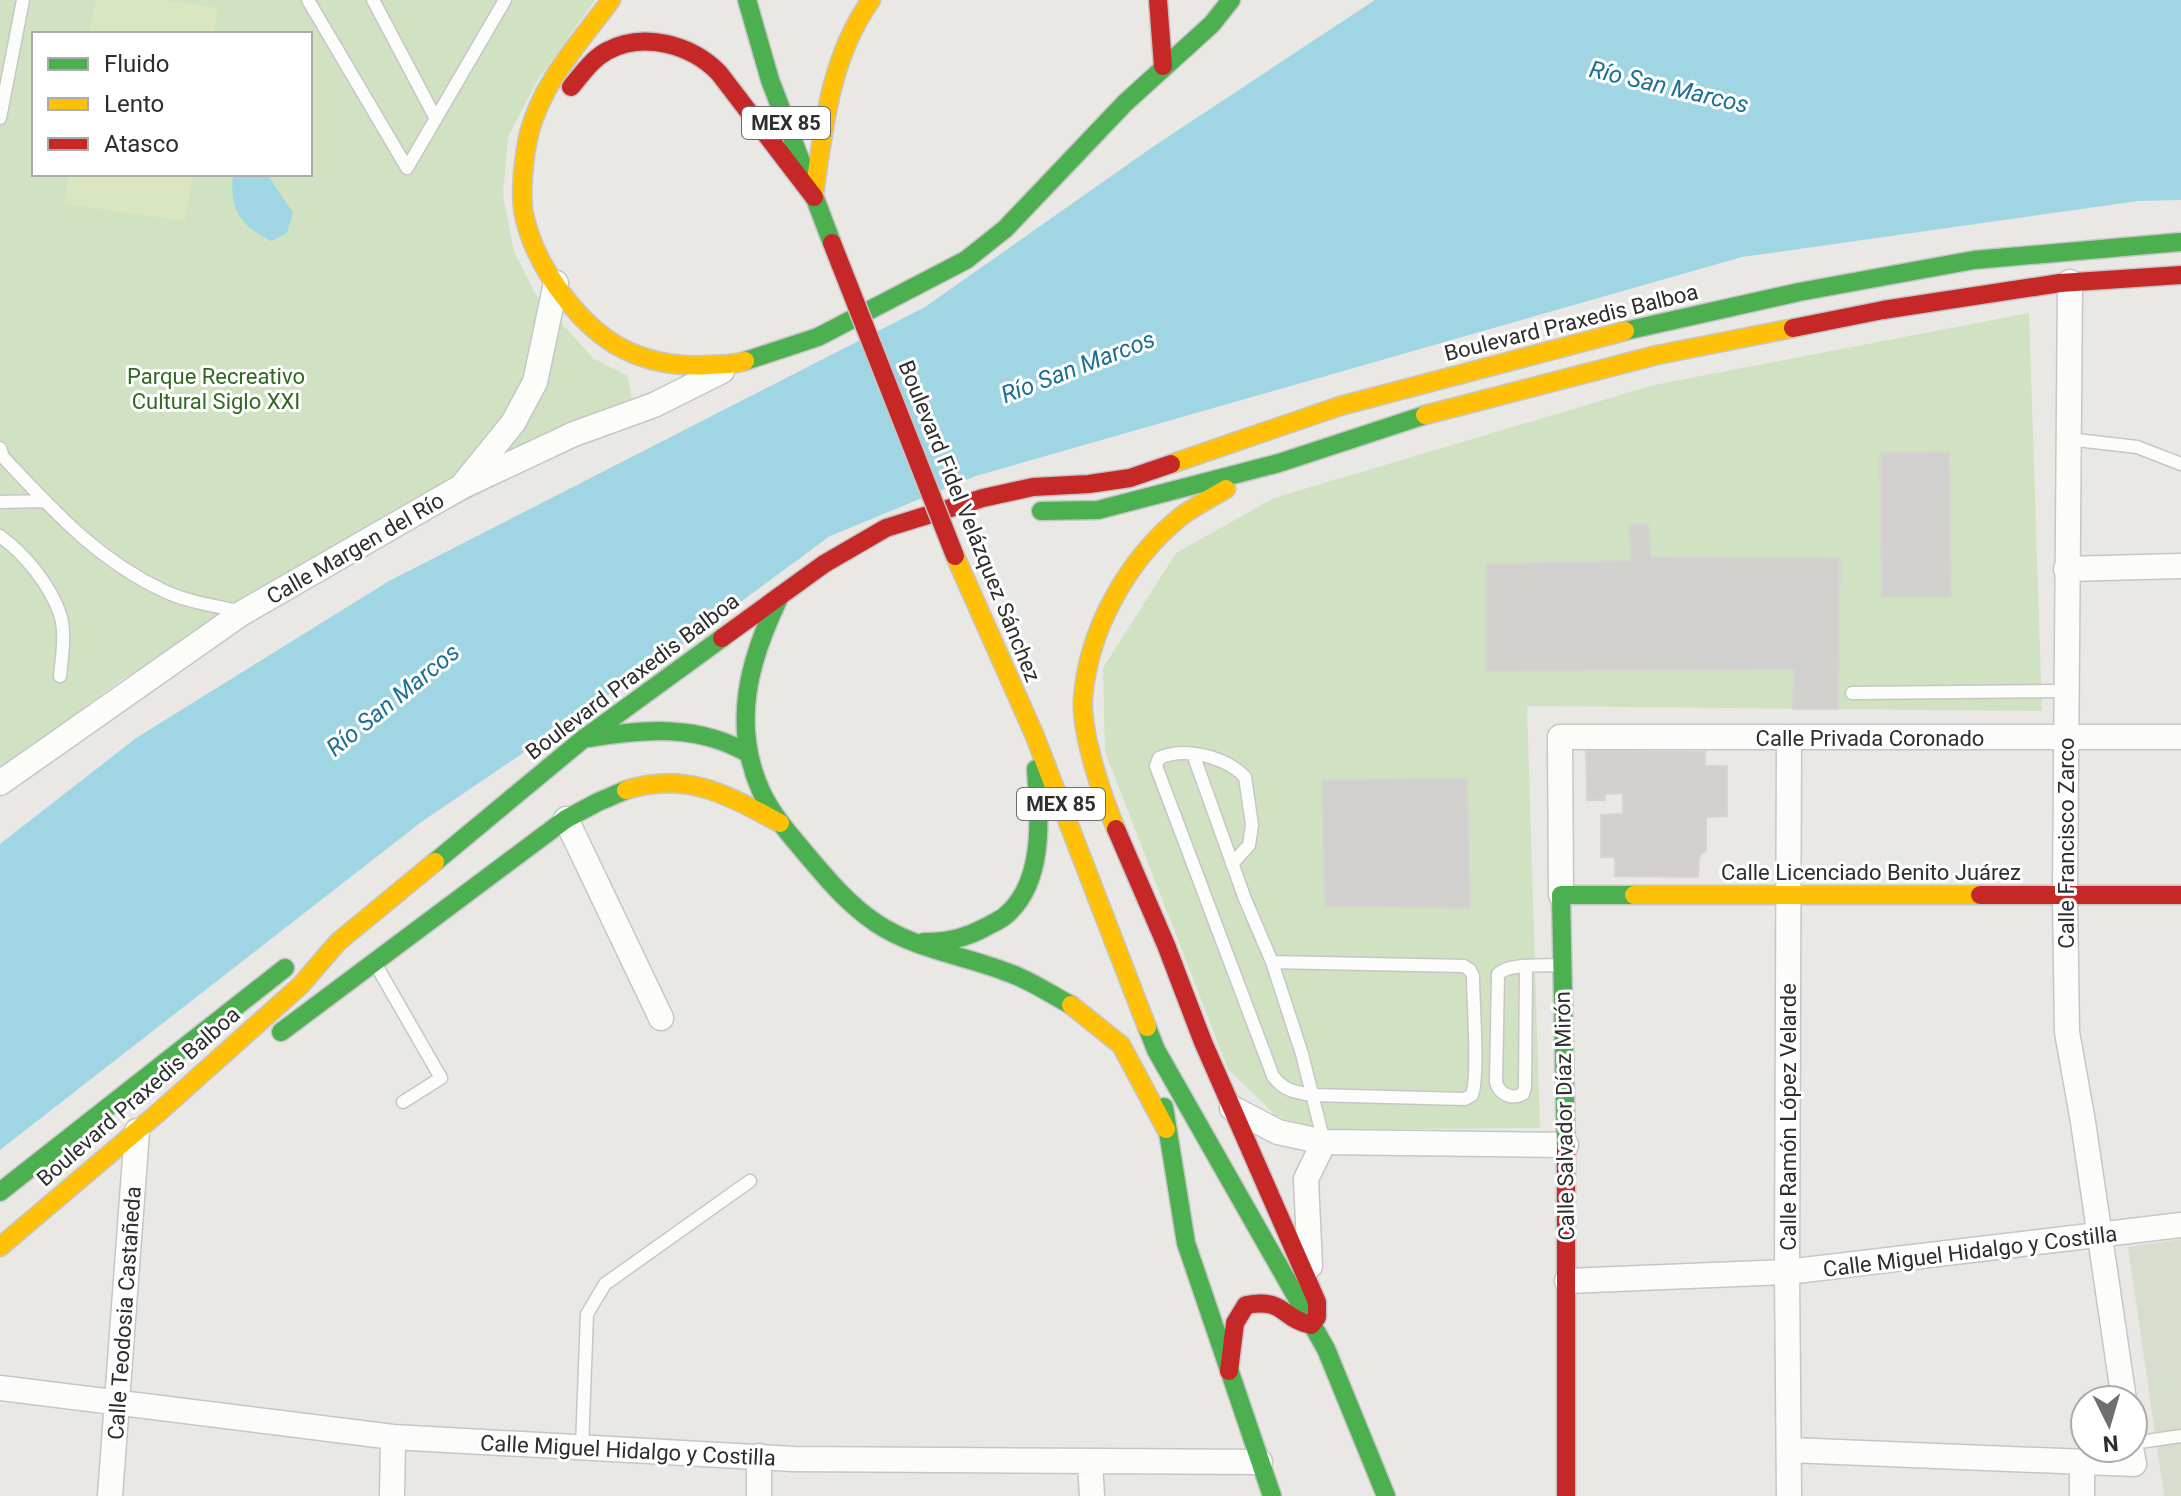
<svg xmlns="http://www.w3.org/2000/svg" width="2181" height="1496" viewBox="0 0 2181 1496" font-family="Roboto,sans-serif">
<rect width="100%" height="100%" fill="#eae8e5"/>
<path fill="#d0e2c2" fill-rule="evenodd" d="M0 0H595L537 81 508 137 503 195 514 251 536 295 593 358 628 376 632 400 616 423 121 680 0 770ZM34 34H310V174H34Z
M2029 313 2042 711 1527 706 1540 1128 1310 1130 1275 1115 1228 1069 1105 752 1103 668 1176 553 1274 498 1654 385Z"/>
<path fill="#d8dece" d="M2181 1239V1496H2164L2128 1247Z"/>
<path fill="#d9e6c0" d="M95 0H165L218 8 214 34H90Z
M69 174H193L185 221 64 204Z"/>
<path fill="#a0d6e4" d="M1375 0H2181V200L2138 201 1742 257 976 476 830 536 692 638 420 823 0 1150V844L136 738 389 581 925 307 1154 146Z
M233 174H267L293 213 287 233 271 241C240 225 229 209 233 174Z"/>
<path fill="#d2d0ce" stroke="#d5d4d1" stroke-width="2" d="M1949 452 1951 597H1882L1880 453Z
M1648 524 1651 557 1840 558 1838 709H1793L1794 669 1486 671V564L1632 561 1629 525Z
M1586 751 1705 752V766H1727V816L1706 817V850L1699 857 1698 877 1615 876V857H1601V815L1623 814V793L1605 794V800H1587Z
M1467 778 1470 908 1325 906 1322 780Z"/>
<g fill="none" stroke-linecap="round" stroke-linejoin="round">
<defs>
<path id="lane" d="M308 0 407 168 505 0
M373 0 436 119
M0 118 23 0
M2068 439 2137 447 2181 464
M0 448 3 457C53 510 96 559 164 591 187 602 217 606 242 612
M0 502 45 501
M0 536C25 554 50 585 60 614 66 631 62 658 60 676
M1852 693 2066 691
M1193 754 1245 899 1272 962 1302 1054 1324 1142
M1232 864 1249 845 1252 825 1245 777C1226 757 1185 746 1159 758L1156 766 1273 1076C1284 1091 1295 1092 1312 1095L1465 1099 1472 1095C1479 1075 1473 1002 1473 976L1470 970 1464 966 1272 962
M376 965 441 1078 403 1102
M1526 967 1525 1087 1523 1094C1511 1100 1499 1094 1496 1082L1498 974C1510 963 1542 966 1558 965
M2133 1443 2181 1436
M582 1447 587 1314 605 1284 750 1181"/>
<path id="street" d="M2070 282 2065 896 2067 1032 2083 1122 2124 1400
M465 482 513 423 535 382 556 283
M2066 569 2181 566
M1789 737 1787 1272 1789 1496
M0 783 242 613 461 487 574 434 654 405 722 371
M566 819 661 1018
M1561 895 1560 737H2181
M1232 1108 1278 1132 1324 1142 1566 1145
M1310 1266 1306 1179 1324 1142
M1567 1281 1787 1272 2181 1225
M0 1388 393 1437 793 1459 1260 1462
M1790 1450 2134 1464 2131 1448
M759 1456V1496
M1090 1461 1092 1496
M110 1496 137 1131
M392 1496 393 1437
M2082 1496V1462"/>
<path id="fast" d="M747 0 770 80 832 243
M1625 331 1799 292 1974 260 2181 242
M745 361 818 337 966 260 1005 229 1125 103 1212 24 1231 0
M1041 511 1098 510 1279 463 1425 415
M779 598C749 660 731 724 761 791 772 815 790 835 807 855 828 880 848 904 876 923 916 950 968 956 1012 974 1033 982 1052 995 1071 1005
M589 738C645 729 698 724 749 754
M435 862 582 740 722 638
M924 942C946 943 965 938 984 928 991 924 999 921 1005 916 1046 882 1039 816 1036 769
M1147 1027 1156 1050 1326 1349 1386 1496
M281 1032 566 819 598 802 626 790
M1164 1107 1186 1243 1272 1496
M1566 1151 1561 895H1634
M0 1192 285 968"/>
<path id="slow" d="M611 0C580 42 542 82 529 134 524 155 519 197 525 219 537 269 583 333 632 353 655 363 684 367 709 365 721 364 734 365 745 361
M814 194C824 125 830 58 871 0
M1425 415 1657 355 1793 328
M1171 464 1340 406 1625 331
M955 556 1034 734 1147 1027
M626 790C688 771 727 795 780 823
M1116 829C1102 796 1081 734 1083 699 1088 630 1127 561 1179 518 1193 507 1211 498 1226 489
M1634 895H1980
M1071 1005 1121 1045 1166 1129
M0 1247 159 1112 301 985 338 942 435 862"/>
<path id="jam" d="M1158 0 1163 66
M571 87C582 74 592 59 607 51 644 31 692 45 719 73L814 197
M1793 328 1883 310 2060 283 2181 275
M722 638 824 564 886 528 983 498 1033 487 1089 484 1130 478 1171 464
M1116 829 1166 945 1203 1042 1317 1302V1317L1311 1325C1280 1318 1286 1298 1246 1305L1235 1323 1229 1371
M1980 895H2181
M1566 1151V1496"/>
</defs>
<use href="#lane" stroke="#c7c6c7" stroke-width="15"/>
<use href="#street" stroke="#c7c6c7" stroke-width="27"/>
<use href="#fast" stroke="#c7c6c7" stroke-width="21"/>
<use href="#slow" stroke="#c7c6c7" stroke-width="21"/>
<use href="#jam" stroke="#c7c6c7" stroke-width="21"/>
<use href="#lane" stroke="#fcfcfb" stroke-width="12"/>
<use href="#street" stroke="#fcfcfb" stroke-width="24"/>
<use href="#fast" stroke="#4caf50" stroke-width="18"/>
<use href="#slow" stroke="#ffc107" stroke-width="18"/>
<use href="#jam" stroke="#c62828" stroke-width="18"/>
<defs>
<path id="jam-bridge" d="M832 243 955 556"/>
</defs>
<use href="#jam-bridge" stroke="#c6c5c4" stroke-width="21" stroke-linecap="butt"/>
<use href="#jam-bridge" stroke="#c62828" stroke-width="18"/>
</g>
<g text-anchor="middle" stroke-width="6" stroke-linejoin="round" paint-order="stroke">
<g fill="#fff" stroke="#6d6d6d" stroke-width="2">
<rect x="742" y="107" width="88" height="32" rx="6"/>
<rect x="1017" y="788" width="88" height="32" rx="6"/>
</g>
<g font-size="20" font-weight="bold" fill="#2e2e2e">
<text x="786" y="130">MEX 85</text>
<text x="1061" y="811">MEX 85</text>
</g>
<g font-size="22" fill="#2e2e2e" stroke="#fff">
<text transform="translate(1571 322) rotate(-14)" y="8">Boulevard Praxedis Balboa</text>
<text transform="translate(970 521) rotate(68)" y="8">Boulevard Fidel Velázquez Sánchez</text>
<text transform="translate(355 548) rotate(-30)" y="8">Calle Margen del Río</text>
<text transform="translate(632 676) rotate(-37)" y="8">Boulevard Praxedis Balboa</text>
<text x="1870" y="746">Calle Privada Coronado</text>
<text transform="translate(2066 843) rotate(-90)" y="8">Calle Francisco Zarco</text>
<text x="1871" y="880">Calle Licenciado Benito Juárez</text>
<text transform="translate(138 1096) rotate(-41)" y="8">Boulevard Praxedis Balboa</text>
<text transform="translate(1564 1116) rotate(-91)" y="8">Calle Salvador Díaz Mirón</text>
<text transform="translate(1788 1117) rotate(-90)" y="8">Calle Ramón López Velarde</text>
<text transform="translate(1970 1251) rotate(-7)" y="8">Calle Miguel Hidalgo y Costilla</text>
<text transform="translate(124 1313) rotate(-86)" y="8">Calle Teodosia Castañeda</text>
<text transform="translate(628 1450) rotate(3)" y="8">Calle Miguel Hidalgo y Costilla</text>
</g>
<g font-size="22" fill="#346623" stroke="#fff">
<text x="216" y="384">Parque Recreativo<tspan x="216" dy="25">Cultural Siglo XXI</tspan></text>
</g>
<g font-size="24" font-style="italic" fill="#1c7094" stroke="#fff">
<text transform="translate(1669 87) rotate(13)" y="8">Río San Marcos</text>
<text transform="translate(1078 367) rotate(-21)" y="8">Río San Marcos</text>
<text transform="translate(393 700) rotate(-39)" y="8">Río San Marcos</text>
</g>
</g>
<rect x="32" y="32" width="280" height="144" fill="#ffffff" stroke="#ababab" stroke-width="2"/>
<rect x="48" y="58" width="40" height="12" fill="#4caf50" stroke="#ababab" stroke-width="2"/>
<text x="104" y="72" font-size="24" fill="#2e2e2e">Fluido</text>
<rect x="48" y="98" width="40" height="12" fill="#ffc107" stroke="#ababab" stroke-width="2"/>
<text x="104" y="112" font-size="24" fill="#2e2e2e">Lento</text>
<rect x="48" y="138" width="40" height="12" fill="#c62828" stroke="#ababab" stroke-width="2"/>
<text x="104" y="152" font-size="24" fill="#2e2e2e">Atasco</text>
<g transform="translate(2109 1424) rotate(175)"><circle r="38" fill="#ffffff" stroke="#ababab" stroke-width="2"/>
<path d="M0-6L14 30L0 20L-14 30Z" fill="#706f6e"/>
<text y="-12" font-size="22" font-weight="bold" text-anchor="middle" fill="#2e2e2e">N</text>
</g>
</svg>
